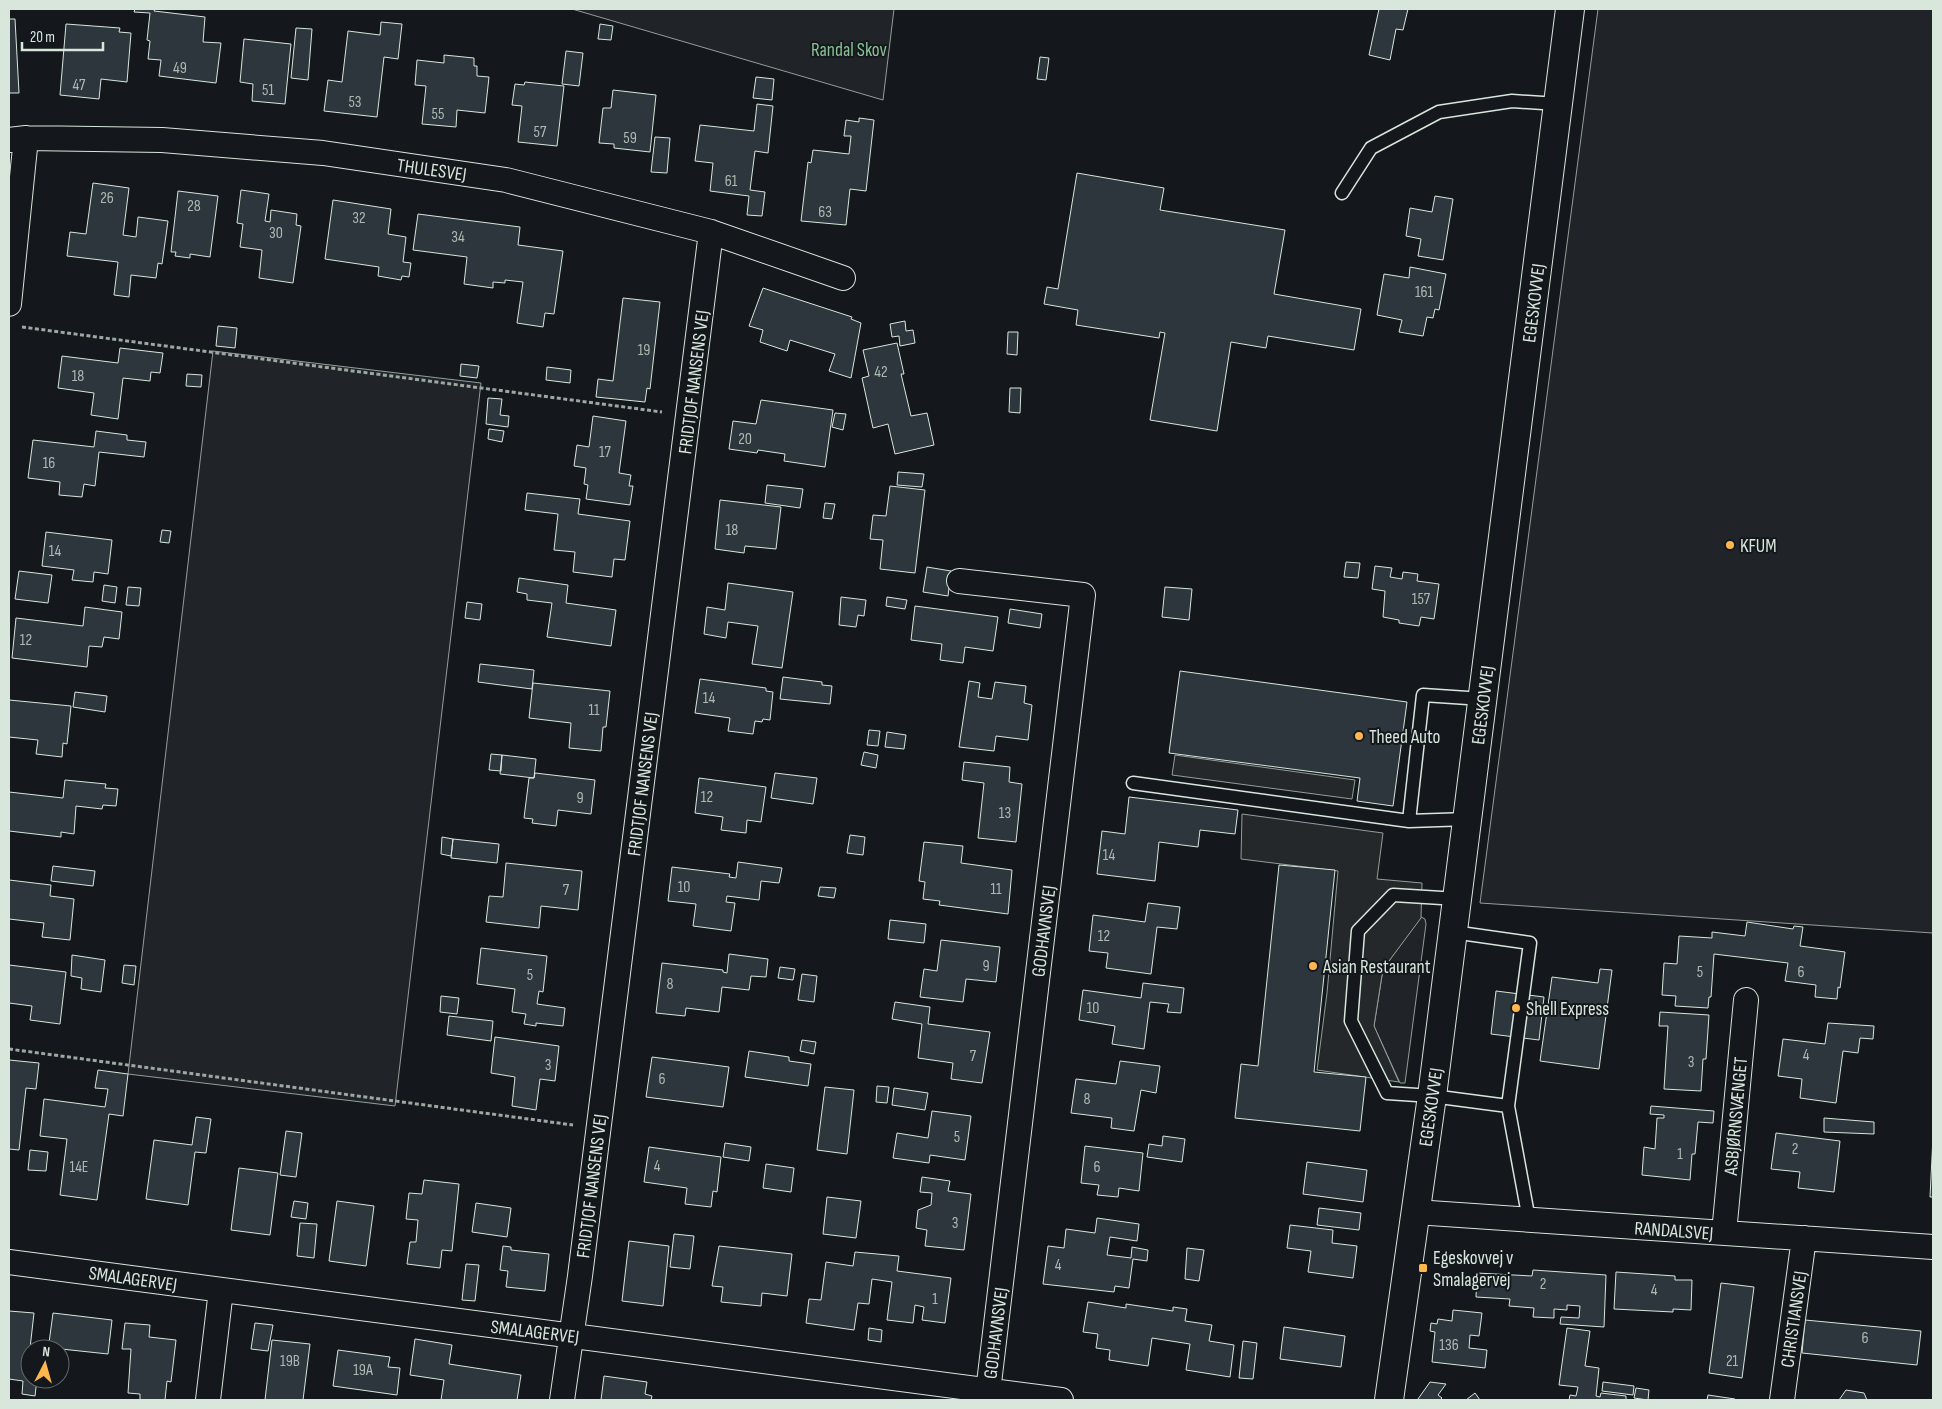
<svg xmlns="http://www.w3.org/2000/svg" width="1942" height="1409" viewBox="0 0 1942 1409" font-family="'Sofia Sans Condensed',sans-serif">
<rect width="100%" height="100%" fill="#14181c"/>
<path fill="#202428" stroke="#939e99" d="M572 9H894L883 100Z
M1598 9H1933V933L1480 903Z
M213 351 481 383 395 1106 128 1074Z
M1421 917 1425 919 1426 924 1405 1083H1400L1374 1026 1383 969Z"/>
<path fill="#24282b" stroke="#939e99" d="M1175 755 1355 780 1352 799 1172 775Z
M1242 814 1383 833 1377 879 1422 883 1421 918 1383 969 1374 1026 1399 1082 1317 1070 1327 993 1338 871 1241 859Z"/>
<path fill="#2c363c" stroke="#d8e6dc" d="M135 9H155L154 11 205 17 203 42 221 43 216 83 159 76 161 60 148 59 150 41 147 40 150 13 134 12Z
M1379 9H1408L1403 30 1396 29 1390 60 1369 55Z
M9 19H15L19 93H9Z
M381 22 402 24 398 59 384 57 377 117 324 111 328 80 342 82 348 31 380 35Z
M66 24 120 28 119 32 131 33 127 82 101 79 99 99 60 95Z
M600 24 613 26 611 40 598 39Z
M296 28 312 29 308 80 291 78Z
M244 39 291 44 285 104 252 101 253 84 240 82Z
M566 51 583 53 579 86 562 84Z
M444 55 474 58V66H477V76L489 77 485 113 457 110 456 127 422 124 426 86 415 85 417 60 444 63Z
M1040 57 1049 58 1046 80 1037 79Z
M756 77 774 79 772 100 753 98Z
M525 82 564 86 557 146 518 142 522 106 512 105 515 84 524 85Z
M613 90 656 95 650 152 614 148V144L599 143 603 108H611Z
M757 104 773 106 768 153 755 151 750 190 765 192 762 216 747 215 749 196 710 191 713 163 695 161 700 125 754 131Z
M859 118 874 120 866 191 850 189 846 225 801 221 808 162 811 163 813 150 849 154 851 136H844L846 120 859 122Z
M655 137 670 138 667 173 651 172Z
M1077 173 1164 188 1160 210 1285 230 1274 294 1361 309 1354 350 1268 336 1266 348 1231 342 1217 431 1150 420 1165 333 1160 332 1159 338 1076 325 1078 310 1044 304 1047 287 1058 289Z
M93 183 129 188 123 235 136 237 138 217 168 221 162 264 158 263 156 278 131 275 129 297 114 295 118 262 67 256 70 232 86 234Z
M241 190 269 194 265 221 270 222 271 210 297 214 296 225 301 226 293 283 259 278 262 250 240 247 243 224 237 223Z
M178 191 218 196 210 257 190 254V258L175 256 176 252H171Z
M1435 196 1453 199 1443 260 1418 256 1421 239 1406 236 1410 208 1432 212Z
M333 200 391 209 388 234 406 237 403 262 411 263 409 277 402 276 401 280 378 276 379 267 325 259Z
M418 214 520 227 518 245 563 251 554 314 545 313 543 327 517 323 523 282 505 280V283L493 282V288L464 284 467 257 413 250Z
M1410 267 1446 274 1439 310 1435 309 1433 318 1427 317 1423 336 1399 332 1402 320 1377 315 1384 274 1409 278Z
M763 288 852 317 851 319 861 323 851 378 829 371 835 354 790 340 787 351 760 342 763 330 749 326Z
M623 298 660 302 650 389 647 388 645 402 596 397 598 379 613 381Z
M905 321 906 331 913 330 915 343 900 346 899 336 892 337 890 324Z
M218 326 237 328 235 348 216 346Z
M1008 332H1018L1017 355 1007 354Z
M897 343 904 374H901L911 416 927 413 934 445 895 454 888 424 873 428 862 378 869 376 863 350Z
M120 348 163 353 160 373 151 372 150 381 123 378 118 419 91 415 94 393 58 388 62 356 118 363Z
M461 364 479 366 477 378 460 376Z
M547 367 571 370 570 383 546 380Z
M187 374 202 375 201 387 186 386Z
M1010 388H1021L1020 413 1009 412Z
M488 398 502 399 500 415 509 416 508 427 486 424Z
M761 400 833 410 825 467 784 461 785 454 758 450 757 453 729 449 733 421 756 424Z
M835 413 846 414 843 430 832 427Z
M593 416 626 421 619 473 631 475 629 486H633L630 505 586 499 588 485 584 484 586 468 574 466 577 445 589 447Z
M489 429 504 431 502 442 488 439Z
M96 431 127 435V440L146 442 144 457 99 452 95 486 84 484 82 497 59 495 60 482 28 478 33 440 94 447Z
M898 472 924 474 922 487 897 485Z
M767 485 803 489 800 508 765 503Z
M890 486 925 490 915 573 880 569 883 540 870 539 873 515 886 516Z
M527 493 580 499 578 514 630 521 625 560 614 559 612 577 573 572 575 552 554 550 558 514 525 510Z
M720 500 781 507 776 549 745 546 744 553 715 549Z
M825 503 835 504 832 519 823 518Z
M162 530 171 531 169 543 160 542Z
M46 532 112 540 108 574 94 572 93 582 72 580 74 570 42 566Z
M1346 562 1360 563 1358 578 1344 577Z
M1375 566 1392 568 1390 577 1402 579 1403 572 1418 574 1417 581 1439 584 1434 619 1421 617 1419 626 1399 623V620L1383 617 1385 591 1372 589Z
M927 567 951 571 948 596 923 592Z
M19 571 52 575 48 603 15 599Z
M519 578 568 585 566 603 616 610 611 646 547 637 552 603 527 600V594L517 592Z
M728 583 793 592 782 668 752 664 758 626 728 622 726 638 704 634 707 607 725 610Z
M104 585 117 587 115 603 102 601Z
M128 587 141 588 139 606 126 605Z
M1165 587 1192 589 1189 620 1162 617Z
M841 597 866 600 864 616 858 615 856 627 839 625Z
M887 597 907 600 905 609 886 606Z
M467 602 482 604 480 620 465 618Z
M915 606 998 617 993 651 965 647 963 663 940 660 942 644 911 640Z
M85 607 122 612 119 639 104 637 102 647 89 646 87 667 12 658 16 618 83 626Z
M1010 609 1042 614 1040 628 1008 623Z
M480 664 534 670 532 689 478 682Z
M1180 671 1407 702 1393 806 1357 801 1360 778 1169 753Z
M783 677 822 682V685L832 686 830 704 780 699Z
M700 679 766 688V691L773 692 770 720 763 719 762 722 755 721 753 734 728 731 730 718 695 713Z
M969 681 980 683 978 697 992 699 995 682 1026 686 1024 703 1032 705 1028 740 996 736 994 751 959 747Z
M533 683 610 691 606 727H603L601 751 569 748 571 723 529 718Z
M75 692 107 696 105 712 73 707Z
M9 700 71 706 67 744 63 743 62 757 36 754 38 740 9 737Z
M869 730 880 731 878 746 867 745Z
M887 732 906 735 904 749 885 747Z
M864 752 878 755 876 768 861 765Z
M491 754 502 755 501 771 489 770Z
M502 755 536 759 534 778 500 774Z
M964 762 1010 767 1009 782 1022 784 1016 842 978 838 984 783 962 780Z
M535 773 595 780 591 814 558 810 556 826 532 823 533 819 524 818 529 778H534Z
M775 773 817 778 813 804 771 798Z
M699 778 766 787 761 822 747 820 746 833 721 830 723 817 695 813Z
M65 780 106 784 105 788 118 789 116 806 103 805 102 809 76 806 74 834 61 832V837L9 831V792L63 798Z
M1129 797 1238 810 1235 834 1200 830 1198 847 1159 842 1155 881 1097 874 1102 831 1125 834Z
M850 835 865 837 863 855 847 853Z
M442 837 453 839 451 856 441 854Z
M453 839 499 844 497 863 451 858Z
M924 842 963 846 961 863 1012 870 1008 914 939 905 940 901 923 899 925 882 919 881Z
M738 862 782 868 779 883 761 881 759 900 727 896 726 902 735 903 731 931 693 926 696 904 668 901 672 867 730 874 729 877 736 878Z
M506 863 582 871 578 910 541 906 539 928 486 922 489 896 503 897Z
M1279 865 1335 870 1314 1072 1366 1077 1360 1131 1235 1118 1241 1064 1258 1066Z
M53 866 95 871 93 886 51 881Z
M9 880 51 885 50 896 74 899 70 940 42 937 44 923 9 919Z
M820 887 836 888 834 898 818 896Z
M1148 903 1180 907 1177 929 1157 927 1151 974 1106 968 1108 953 1089 951 1093 915 1145 922Z
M890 920 926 924 924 943 888 939Z
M1747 922 1793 929 1794 926 1803 927 1800 946 1845 952 1840 988 1838 987 1837 999 1815 997 1816 985 1785 981 1788 963 1714 954 1711 997H1709L1708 1008 1675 1006 1676 996 1662 995 1664 963 1677 964 1679 936 1712 938V932L1745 936Z
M941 940 1000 947 996 982 966 979 963 1002 920 997 924 969 937 971Z
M481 948 547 956 543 992 539 991 537 1004 565 1008 563 1026 536 1023V1026L524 1024 526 1014 512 1012 515 989 477 984Z
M729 954 768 959 766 977 751 976 749 990 722 987 719 1012 686 1008 685 1016 656 1013 662 963 723 970V972L727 973Z
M72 955 105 960 101 992 81 989 82 978 71 976Z
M9 965 66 972 60 1024 30 1020 32 1006 9 1003Z
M124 965 136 966 134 985 122 983Z
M780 967 795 969 793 980 778 978Z
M1600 969 1612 970 1599 1069 1540 1061 1552 977 1598 983Z
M802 974 817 976 814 1002 798 1000Z
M1143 983 1184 988 1181 1013 1167 1012 1169 1004 1150 1002 1144 1049 1112 1044 1115 1026 1079 1020 1083 990 1141 998Z
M1496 991 1544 997 1539 1040 1491 1034Z
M441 996 459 998 457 1014 440 1012Z
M895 1002 930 1007 928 1024 990 1032 982 1083 951 1079 953 1063 918 1058 922 1024 892 1019Z
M1660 1012 1709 1015 1706 1059H1703L1701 1091 1664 1089 1668 1026H1659Z
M449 1016 493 1021 491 1041 447 1035Z
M1828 1023 1874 1026 1873 1039 1860 1038 1858 1053 1843 1051 1836 1103 1800 1098 1802 1079 1778 1076 1783 1039 1825 1044Z
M495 1037 559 1046 555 1081 540 1079 536 1110 512 1106 515 1077 491 1073Z
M802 1040 816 1042 814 1054 800 1051Z
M749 1051 789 1057V1061L811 1064 808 1086 745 1077Z
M652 1057 729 1067 723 1107 646 1097Z
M9 1060 39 1063 36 1089 26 1088 19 1150 9 1149Z
M1120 1061 1160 1066 1156 1093 1141 1090 1134 1131 1111 1128 1112 1118 1071 1113 1076 1079 1116 1084Z
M98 1070 128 1074 123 1116 109 1114 97 1200 60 1195 67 1139 40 1136 44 1099 105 1107 108 1089 95 1088Z
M877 1086 889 1087 887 1103 876 1102Z
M825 1087 854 1090 847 1154 817 1150Z
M894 1088 928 1093 925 1110 892 1105Z
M1651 1106 1714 1111 1713 1123 1698 1122 1695 1154H1692L1690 1180 1642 1175 1644 1147 1655 1149 1657 1118H1664V1115L1650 1114Z
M932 1111 971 1116 965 1160 930 1155 929 1163 893 1158 897 1133 928 1138Z
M196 1117 211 1119 206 1153 195 1152 188 1205 146 1199 154 1140 192 1145Z
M1824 1118 1874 1122V1134L1824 1132Z
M286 1131 302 1133 296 1177 280 1175Z
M1776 1133 1840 1141 1834 1192 1798 1188 1800 1172 1771 1169Z
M1163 1136 1185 1139 1182 1162 1147 1157 1149 1144 1162 1146Z
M1933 1137V1197H1930Z
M725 1143 751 1147 749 1161 723 1157Z
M1085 1146 1143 1153 1139 1191 1119 1188 1118 1197 1097 1195 1099 1185 1081 1183Z
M649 1147 721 1157 717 1192 713 1191 711 1207 685 1204 687 1188 644 1182Z
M30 1150 48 1152 46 1171 28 1170Z
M1307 1162 1367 1170 1363 1202 1303 1194Z
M766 1164 794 1168 791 1192 763 1188Z
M239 1168 278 1173 270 1235 231 1230Z
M922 1177 950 1181 948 1191 971 1194 964 1250 925 1246 927 1230 916 1228 918 1210 931 1205 932 1193 920 1192Z
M424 1180 459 1184 452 1251 442 1250 440 1268 407 1264 410 1242H416L418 1220 406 1219 409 1193 422 1194Z
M827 1197 861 1201 856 1238 823 1234Z
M294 1201 308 1203 306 1219 291 1217Z
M337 1201 374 1206 366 1266 329 1261Z
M476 1203 511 1208 507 1237 472 1232Z
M1319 1208 1361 1213 1359 1230 1317 1225Z
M1097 1218 1139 1224 1137 1241 1110 1237 1107 1255 1131 1258 1132 1247 1148 1250 1147 1261 1133 1259 1129 1288 1115 1286 1114 1292 1043 1284 1048 1246 1064 1248 1066 1229 1095 1233Z
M300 1223 317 1224 314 1258 297 1256Z
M1290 1225 1333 1230 1332 1243 1357 1246 1353 1278 1308 1272 1311 1251 1287 1248Z
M674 1234 694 1236 690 1269 670 1267Z
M629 1241 669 1246 663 1306 622 1301Z
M503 1246 511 1247V1250L549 1254 545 1291 506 1287 508 1271 500 1270Z
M719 1246 792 1254 787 1296 762 1293 761 1306 721 1302 723 1287 712 1286Z
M1187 1248 1204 1250 1199 1281 1185 1279Z
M855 1252 899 1256 897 1271 951 1278 945 1323 922 1320 924 1307 915 1305 913 1323 887 1320 892 1282 872 1279 869 1304 858 1303 854 1330 806 1323 809 1299 821 1300 826 1262 853 1266Z
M466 1264 479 1265 475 1301 462 1300Z
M1533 1270 1606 1275 1604 1327 1560 1324 1561 1317 1579 1318 1580 1306 1567 1305V1310L1554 1309V1318L1533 1317 1534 1308 1509 1306 1510 1299 1476 1297 1477 1273 1532 1276Z
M1616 1272 1675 1276V1280H1692L1691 1310 1673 1309V1312L1614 1309Z
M1721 1283 1754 1287 1742 1378 1709 1373Z
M1088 1302 1126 1308V1304L1173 1311V1307L1187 1309 1185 1321 1212 1325 1209 1341 1234 1345 1230 1377 1186 1370 1190 1344 1152 1338 1148 1366 1109 1360 1110 1350 1096 1348 1098 1334 1083 1332Z
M1453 1310 1482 1313 1479 1336 1470 1335 1469 1348 1487 1350 1485 1368 1432 1362 1435 1332 1430 1331 1431 1323 1437 1324 1438 1319 1452 1321Z
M9 1311 34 1313 28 1366H30V1379H37L35 1396 22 1394 23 1381 9 1379Z
M53 1313 112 1320 108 1354 52 1348 51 1349H39L40 1342 49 1343Z
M1805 1320 1921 1331 1917 1365 1802 1353Z
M125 1323 150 1325 149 1337 176 1340 171 1382 167 1381 165 1400H140V1394L128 1393 131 1349H122Z
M255 1323 273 1325 268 1351 251 1349Z
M1284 1327 1345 1336 1341 1367 1280 1359Z
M869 1328 882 1330 881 1342 868 1340Z
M1567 1328 1590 1331 1585 1366 1599 1368 1596 1396 1600 1397 1601 1393 1626 1396V1400H1569L1570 1395 1576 1396 1578 1387 1559 1385Z
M415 1339 452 1345 449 1364 521 1375 517 1400H441L444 1380 410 1375Z
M272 1340 310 1344 303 1400H265Z
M1243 1341 1257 1343 1253 1379 1239 1378Z
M338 1350 390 1357 388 1367 400 1368 397 1395 333 1386Z
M604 1376 647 1382 645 1394 652 1396 651 1400H601Z
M1430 1382 1446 1384 1438 1395 1442 1398 1440 1400H1420L1418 1399Z
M1603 1382 1634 1386 1633 1395 1602 1391Z
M1636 1388 1649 1390 1648 1400 1634 1398Z
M1846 1390 1864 1393 1867 1400H1839Z
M1475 1393 1480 1400H1466Z
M1708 1395 1735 1399V1400H1707Z"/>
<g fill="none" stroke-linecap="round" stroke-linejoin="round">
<defs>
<path id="lane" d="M1342 193 1371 148 1439 112 1512 101 1558 104
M1133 783 1409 821 1468 819
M1409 821 1423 695 1483 699
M1453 932 1530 943 1508 1106 1432 1096 1387 1093 1351 1021 1358 931 1393 895 1458 899
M1508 1106 1529 1220"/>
<path id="street" d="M9 140 26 138 162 140 323 153 506 180 711 232 843 278
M9 304 26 138
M959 581 1083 595 987 1400
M1415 1212 1933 1247
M1724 1233 1746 1000
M9 1262 1061 1400
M208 1400 221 1290
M562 1400 580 1276 711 232
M1782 1400 1804 1238"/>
<path id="secondary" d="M1389 1400 1432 1096 1570 9"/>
</defs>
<use href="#lane" stroke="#d8e6dc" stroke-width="15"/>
<use href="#street" stroke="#d8e6dc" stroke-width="26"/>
<use href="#secondary" stroke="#d8e6dc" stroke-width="30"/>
<path stroke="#9da8a2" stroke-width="3" stroke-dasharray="4 2.5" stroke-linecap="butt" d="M22 327 662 412
M9 1049 573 1125"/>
<use href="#lane" stroke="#14181c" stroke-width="12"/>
<use href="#street" stroke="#14181c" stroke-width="24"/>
<use href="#secondary" stroke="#14181c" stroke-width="28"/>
</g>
<g fill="#ffb74d" stroke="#14181c" stroke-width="2">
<circle cx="1730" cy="545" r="5"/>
<circle cx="1359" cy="736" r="5"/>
<circle cx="1313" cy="966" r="5"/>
<circle cx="1516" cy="1008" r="5"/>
<rect x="1418" y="1263" width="10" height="10" rx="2.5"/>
</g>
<g text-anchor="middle" stroke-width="4" stroke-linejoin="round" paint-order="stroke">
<g font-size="16" fill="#adbab4">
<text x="180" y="73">49</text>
<text x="79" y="90">47</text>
<text x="268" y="95">51</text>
<text x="355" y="107">53</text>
<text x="438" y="119">55</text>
<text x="540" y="137">57</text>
<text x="630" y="143">59</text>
<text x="731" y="186">61</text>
<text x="107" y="203">26</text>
<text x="194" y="211">28</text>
<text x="825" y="217">63</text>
<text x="359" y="223">32</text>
<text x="276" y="238">30</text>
<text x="458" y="242">34</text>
<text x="1424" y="297">161</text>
<text x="644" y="355">19</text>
<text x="881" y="377">42</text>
<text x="78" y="381">18</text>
<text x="745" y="444">20</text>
<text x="605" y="457">17</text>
<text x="49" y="468">16</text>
<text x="732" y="535">18</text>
<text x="55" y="556">14</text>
<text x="1421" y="604">157</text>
<text x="26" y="645">12</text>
<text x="709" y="703">14</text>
<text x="594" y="715">11</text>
<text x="707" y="802">12</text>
<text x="580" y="803">9</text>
<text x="1005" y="818">13</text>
<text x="1109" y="860">14</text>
<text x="684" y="892">10</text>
<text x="996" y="894">11</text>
<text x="566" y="895">7</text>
<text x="1104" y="941">12</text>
<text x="986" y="971">9</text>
<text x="1700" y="977">5</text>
<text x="1801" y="977">6</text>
<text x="530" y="980">5</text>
<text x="670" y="989">8</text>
<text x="1093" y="1013">10</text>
<text x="1806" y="1060">4</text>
<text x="973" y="1061">7</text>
<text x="1691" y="1067">3</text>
<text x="548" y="1070">3</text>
<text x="662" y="1084">6</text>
<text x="1087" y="1104">8</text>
<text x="957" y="1142">5</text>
<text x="1795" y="1154">2</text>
<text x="1680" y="1159">1</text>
<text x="657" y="1171">4</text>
<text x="79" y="1172">14E</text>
<text x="1097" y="1172">6</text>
<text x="955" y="1228">3</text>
<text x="1058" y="1270">4</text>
<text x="1543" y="1289">2</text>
<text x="1654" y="1295">4</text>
<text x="935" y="1304">1</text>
<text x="1865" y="1343">6</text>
<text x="1449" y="1350">136</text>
<text x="290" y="1366">19B</text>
<text x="1732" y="1366">21</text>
<text x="363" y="1375">19A</text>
</g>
<g font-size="19" fill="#8ac095" stroke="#14181c">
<text x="849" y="56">Randal Skov</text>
</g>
<g font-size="19" fill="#d8e6dc" stroke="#14181c">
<text transform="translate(432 169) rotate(8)" y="7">THULESVEJ</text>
<text transform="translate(1533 303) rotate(-83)" y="7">EGESKOVVEJ</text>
<text transform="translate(693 382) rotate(-83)" y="7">FRIDTJOF NANSENS VEJ</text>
<text transform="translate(1482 705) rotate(-83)" y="7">EGESKOVVEJ</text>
<text transform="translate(642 784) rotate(-83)" y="7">FRIDTJOF NANSENS VEJ</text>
<text transform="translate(1043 931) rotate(-83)" y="7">GODHAVNSVEJ</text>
<text transform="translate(1430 1107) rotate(-82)" y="7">EGESKOVVEJ</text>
<text transform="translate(1735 1116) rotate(-85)" y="7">ASBJØRNSVÆNGET</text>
<text transform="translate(591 1186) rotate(-83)" y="7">FRIDTJOF NANSENS VEJ</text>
<text transform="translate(1674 1230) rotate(4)" y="7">RANDALSVEJ</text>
<text transform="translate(133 1278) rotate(8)" y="7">SMALAGERVEJ</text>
<text transform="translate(1793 1319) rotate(-82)" y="7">CHRISTIANSVEJ</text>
<text transform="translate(535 1331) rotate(7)" y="7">SMALAGERVEJ</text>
<text transform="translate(995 1333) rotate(-83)" y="7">GODHAVNSVEJ</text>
</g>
<g font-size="19" fill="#d8e6dc" stroke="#14181c" text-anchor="start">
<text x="1740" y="552">KFUM</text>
<text x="1369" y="743">Theed Auto</text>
<text x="1323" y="973">Asian Restaurant</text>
<text x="1526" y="1015">Shell Express</text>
<text x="1433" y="1264">Egeskovvej v<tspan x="1433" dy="22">Smalagervej</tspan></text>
</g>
</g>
<rect width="1942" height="1409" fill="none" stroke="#d8e6dc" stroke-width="20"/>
<g transform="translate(45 1364) rotate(6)"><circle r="24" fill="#14181c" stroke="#626a69"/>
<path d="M0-4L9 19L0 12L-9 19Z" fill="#ffb74d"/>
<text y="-8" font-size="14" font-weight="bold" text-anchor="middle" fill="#d8e6dc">N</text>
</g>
<path d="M22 42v8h81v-8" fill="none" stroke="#d8e6dc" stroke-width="2.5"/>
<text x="30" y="42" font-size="15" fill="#d8e6dc" stroke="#14181c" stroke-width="4" paint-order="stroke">20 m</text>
</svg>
